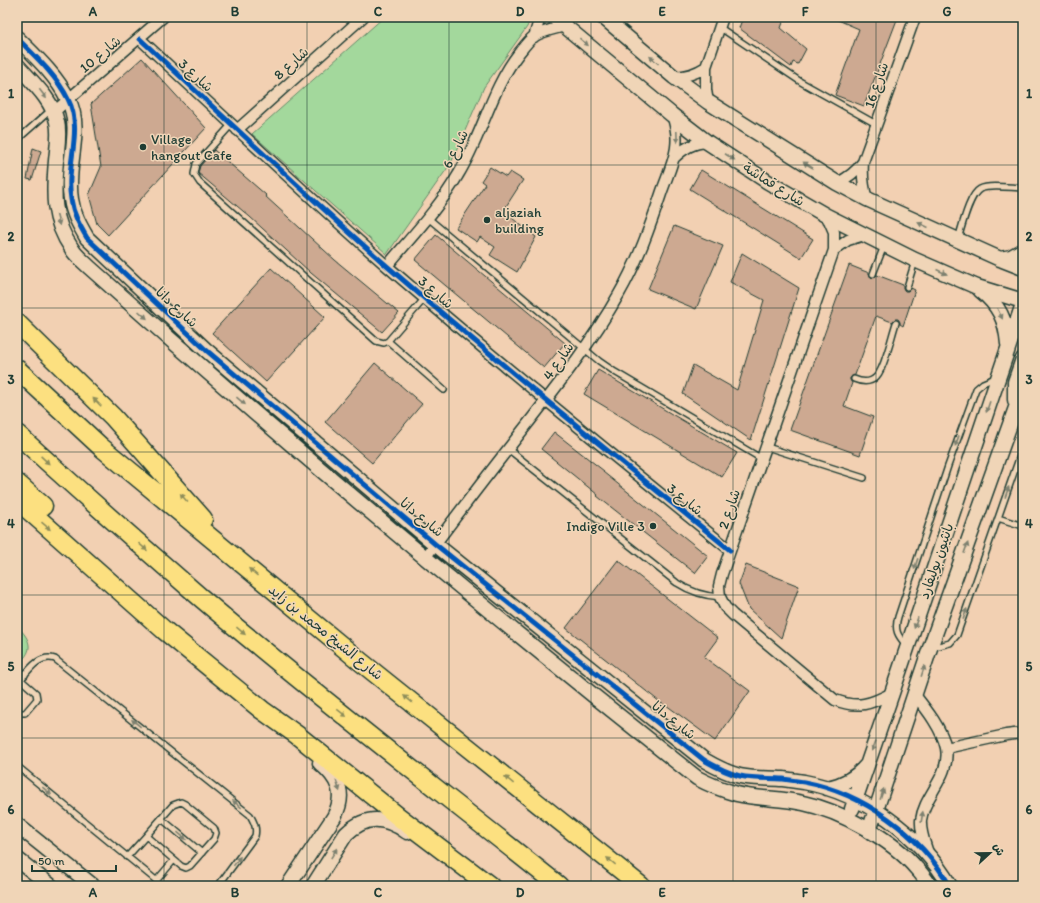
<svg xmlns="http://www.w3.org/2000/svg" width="1040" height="903" viewBox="0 0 1040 903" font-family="Itim,'Playpen Sans Arabic',sans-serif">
<rect width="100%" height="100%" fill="#f2d0b2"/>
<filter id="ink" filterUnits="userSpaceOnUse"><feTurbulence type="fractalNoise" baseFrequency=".025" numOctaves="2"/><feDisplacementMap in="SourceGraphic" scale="8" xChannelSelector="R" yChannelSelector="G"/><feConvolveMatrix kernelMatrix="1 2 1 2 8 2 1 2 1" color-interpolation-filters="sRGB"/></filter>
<g filter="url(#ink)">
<path fill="#a3d89c" stroke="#618a68" d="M384 17H531L527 27 484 87 451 163 387 254 252 134Z
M17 626C26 635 35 646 24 658L17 651V648L22 643 17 638Z"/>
<path fill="#cda991" stroke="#1f3d34" d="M743 17H785L781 28 806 49 798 64 793 62 791 67 739 28Z
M831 17H898L864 106 835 95 859 29Z
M142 58 206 128 108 235 97 224 89 195 101 167 91 104Z
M33 148 41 151 32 180 27 179Z
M214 150 266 195 265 196 335 260 399 313 382 332 311 273 250 217 198 173 200 166Z
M490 167 506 177 510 172 523 180 503 211 536 237 517 272 490 255 495 247 480 237 477 242 456 228 485 184 481 181Z
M701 170 813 239 801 258 690 189Z
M674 226 723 246 696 309 648 289Z
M436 235 565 343 544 368 415 260Z
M742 253 799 288 751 440 683 394 693 365 737 390 764 300 730 282Z
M849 265 869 273 870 276 872 278 875 277 877 275 903 285V288L905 291H908L911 288 915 290 903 326 900 324V322L898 319H895L892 322 876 316 855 375 850 378V380L852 383 844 406 873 417 860 455 790 430Z
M271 268 325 317 266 382 212 333Z
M375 363 422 404 372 463 325 422Z
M598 370 737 453 722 477 584 394Z
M554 432 604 471 603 472 708 556 695 573 597 496 598 495 541 449Z
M618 560 718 638 704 657 750 691 715 741 666 705 665 706 566 628Z
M746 565 799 586 781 638 749 609 739 584Z"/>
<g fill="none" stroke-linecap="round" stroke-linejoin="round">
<defs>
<path id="lane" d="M719 27 801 82 876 124
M231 125 196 164 194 174 200 183 376 341 384 343 388 341 425 298
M17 140 52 109
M428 218 599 361 615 372 762 459
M958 239C962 227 969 195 980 189 990 184 1012 188 1023 188
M873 274 884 246
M907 287 915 261
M388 341 444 390
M854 379C878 389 882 368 888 350 891 341 893 332 896 323
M767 447 864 478
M508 449 677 583C691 592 703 596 720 597
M998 518 1023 526
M906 645C898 636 894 630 898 617L948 466 976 389 983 383 995 378
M931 648 950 643 957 635 1023 447
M17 668 25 675
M17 684C27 673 38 653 55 659L250 815C254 822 257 828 255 836L218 886
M17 711 20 713H25L37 699 36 693 21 680
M17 766 163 886
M181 802 185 804 214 828 216 833 214 839 190 866 186 868 181 866 146 836 173 805Z
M162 819 202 853
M127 857 146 836
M156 881 174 860"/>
<path id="street" d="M534 37 540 17
M140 39C222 115 304 193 388 267 500 364 615 457 730 550
M674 77C687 76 695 74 706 67
M708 102 706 90V67L723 17
M54 112 163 17
M237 130 363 17
M674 158C684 148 693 143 707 142
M837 183C848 178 856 172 863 162
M867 199C863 186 862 176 863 162L915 17
M827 216 834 232V250L722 574 719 586 720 597 725 607 733 615 835 700C858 709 871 704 892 693
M834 250 848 240 864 235
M387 266C412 236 439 208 458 175 482 136 491 89 519 53 523 48 528 41 533 37 542 31 554 29 565 26
M425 558C452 521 480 485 508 449 546 400 588 349 619 294 638 261 650 227 662 191 672 163 683 145 672 115
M915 695C927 710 942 729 946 748 951 776 924 795 921 820 920 832 925 843 928 853
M946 748 1006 735 1023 733"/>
<path id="secondary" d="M554 17 672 115 707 142 768 182 827 216 915 260 977 287 1023 301
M603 17 674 77 708 102 837 183 867 199 1000 259 1023 268
M17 38C35 56 56 75 68 99 84 130 65 166 71 199 73 214 80 226 87 238L206 350 435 544 704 760C716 767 727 773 740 776 754 779 769 778 783 779 790 780 797 781 804 782 863 793 920 834 950 886
M17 65C32 82 52 99 57 122 60 134 57 148 56 161 53 194 52 220 72 249 76 256 83 261 89 267 286 444 489 614 697 778 710 785 723 790 737 794 757 799 782 798 803 803 841 811 892 839 917 869 922 874 926 880 930 886
M1000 259 1011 257 1023 250
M980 290C999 305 1006 320 1008 344
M1015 400V382L1023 359
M827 788C843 785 855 779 866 766
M852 809 892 693 1023 304
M17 825 93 886
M869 831 930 648 1023 388
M17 859 51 886
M288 886 334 817C346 794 339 779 320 763
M313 886 346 834C366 815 385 816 407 832"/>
<path id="highway" d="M17 323 113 417 203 519
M17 369 101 447 361 662 641 886
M17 434C77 489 138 543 200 597 316 696 439 790 559 886
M17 483 43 506
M17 500 164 630 262 710 297 735 400 818 490 886"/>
</defs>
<use href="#lane" stroke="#1f3d34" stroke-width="8"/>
<use href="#street" stroke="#1f3d34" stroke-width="13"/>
<use href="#secondary" stroke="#1f3d34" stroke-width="17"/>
<use href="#highway" stroke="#1f3d34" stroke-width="21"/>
<use href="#lane" stroke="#f0d5b7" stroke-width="5"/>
<use href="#street" stroke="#f0d5b7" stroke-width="10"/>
<use href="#secondary" stroke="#f0d5b7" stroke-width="14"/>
<use href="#highway" stroke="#fce080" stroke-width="18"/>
<defs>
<path id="cycleway" d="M17 38C35 56 56 75 68 99 84 130 65 166 71 199 73 214 80 226 87 238L206 350 435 544 704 760C716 767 727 773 740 776 754 779 769 778 783 779 790 780 797 781 804 782 863 793 920 834 950 886
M140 39C222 115 304 193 388 267 500 364 615 457 730 550"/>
</defs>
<use href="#cycleway" stroke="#f0d5b7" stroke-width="8"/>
<use href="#cycleway" stroke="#0057b8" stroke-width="5"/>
</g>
<defs><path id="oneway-solid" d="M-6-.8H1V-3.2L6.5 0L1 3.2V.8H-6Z"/></defs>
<g fill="#7d816f">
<use href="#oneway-solid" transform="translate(584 42) rotate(40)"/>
<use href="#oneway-solid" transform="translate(654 60) rotate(-140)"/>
<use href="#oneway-solid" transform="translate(43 94) rotate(53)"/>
<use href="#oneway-solid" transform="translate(677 137) rotate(88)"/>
<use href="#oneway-solid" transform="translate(730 157) rotate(33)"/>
<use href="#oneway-solid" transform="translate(808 165) rotate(-148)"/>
<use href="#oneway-solid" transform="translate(58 220) rotate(75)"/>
<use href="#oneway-solid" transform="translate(923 225) rotate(-156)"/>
<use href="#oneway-solid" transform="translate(942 272) rotate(24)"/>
<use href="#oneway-solid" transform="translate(1000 314) rotate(63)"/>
<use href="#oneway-solid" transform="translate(143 315) rotate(42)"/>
<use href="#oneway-solid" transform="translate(241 401) rotate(40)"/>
<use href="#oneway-solid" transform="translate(988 407) rotate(109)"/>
<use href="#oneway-solid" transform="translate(957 441) rotate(110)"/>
<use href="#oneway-solid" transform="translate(1007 492) rotate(-71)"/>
<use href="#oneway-solid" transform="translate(966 548) rotate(-70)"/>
<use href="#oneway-solid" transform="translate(916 564) rotate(108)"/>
<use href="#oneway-solid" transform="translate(965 614) rotate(-71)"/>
<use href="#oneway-solid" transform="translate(916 623) rotate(109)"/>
<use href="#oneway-solid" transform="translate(923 671) rotate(-72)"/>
<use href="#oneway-solid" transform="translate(136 723) rotate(-141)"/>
<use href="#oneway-solid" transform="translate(874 746) rotate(110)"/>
<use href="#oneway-solid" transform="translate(338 786) rotate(72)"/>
<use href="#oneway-solid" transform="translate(47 791) rotate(39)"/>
<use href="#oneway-solid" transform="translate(882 794) rotate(-72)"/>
<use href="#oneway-solid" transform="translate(237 804) rotate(-141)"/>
<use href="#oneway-solid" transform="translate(922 817) rotate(-81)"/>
<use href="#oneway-solid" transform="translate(182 836) rotate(40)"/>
<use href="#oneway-solid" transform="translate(334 853) rotate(-58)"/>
<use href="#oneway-solid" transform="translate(237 861) rotate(-54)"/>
</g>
<g fill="#8e8e5a">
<use href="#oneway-solid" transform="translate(97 402) rotate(-135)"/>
<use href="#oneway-solid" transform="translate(45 460) rotate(43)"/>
<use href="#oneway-solid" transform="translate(184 498) rotate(-131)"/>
<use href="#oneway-solid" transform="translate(46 526) rotate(41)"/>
<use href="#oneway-solid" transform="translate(143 547) rotate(41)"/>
<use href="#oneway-solid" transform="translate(253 572) rotate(-140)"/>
<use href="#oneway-solid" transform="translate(241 631) rotate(40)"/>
<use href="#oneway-solid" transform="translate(408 699) rotate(-141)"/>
<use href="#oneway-solid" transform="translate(342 713) rotate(38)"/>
<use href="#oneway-solid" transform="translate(509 780) rotate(-141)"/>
<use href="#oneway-solid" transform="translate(611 861) rotate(-141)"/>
</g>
</g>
<path fill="none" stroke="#1f3d34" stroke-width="1" stroke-opacity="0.55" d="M164 17V886M307 17V886M449 17V886M591 17V886M733 17V886M876 17V886M17 165H1023M17 308H1023M17 452H1023M17 595H1023M17 738H1023"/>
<g fill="#1f3d34" stroke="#f0d5b7" stroke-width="1.5">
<circle cx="143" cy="147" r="4"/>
<circle cx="487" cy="220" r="4"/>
<circle cx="653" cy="526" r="4"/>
</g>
<g text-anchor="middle" stroke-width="3" stroke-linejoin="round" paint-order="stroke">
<g font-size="14" fill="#1f3d34" stroke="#f0d5b7">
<text transform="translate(100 54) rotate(-40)" y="5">شارع 10</text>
<text transform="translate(291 63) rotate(-42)" y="5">شارع 8</text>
<text transform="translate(196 75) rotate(43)" y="5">شارع 3</text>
<text transform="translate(876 85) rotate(-71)" y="5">شارع 16</text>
<text transform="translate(455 149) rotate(-64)" y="5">شارع 6</text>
<text transform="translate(774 184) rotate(32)" y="5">شارع قماشة</text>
<text transform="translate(436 292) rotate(41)" y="5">شارع 3</text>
<text transform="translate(177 307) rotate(43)" y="5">شارع دانا</text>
<text transform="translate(558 361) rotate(-55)" y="5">شارع 4</text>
<text transform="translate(685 499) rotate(39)" y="5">شارع 3</text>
<text transform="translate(729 509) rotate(-71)" y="5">شارع 2</text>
<text transform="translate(422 517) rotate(40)" y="5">شارع دانا</text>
<text transform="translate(936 561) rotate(-71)" y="5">بانثيون بوليفارد</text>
<text transform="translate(326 632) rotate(39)" y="5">شارع الشيخ محمد بن زايد</text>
<text transform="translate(674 720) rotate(39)" y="5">شارع دانا</text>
</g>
<g font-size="14" fill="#1f3d34" stroke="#f0d5b7" text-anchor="start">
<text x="151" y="144">Village<tspan x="151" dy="16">hangout Cafe</tspan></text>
<text x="495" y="217">aljaziah<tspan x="495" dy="16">building</tspan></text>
<text x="645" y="531" text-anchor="end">Indigo Ville 3</text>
</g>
</g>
<rect width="1040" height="903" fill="none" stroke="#f0d5b7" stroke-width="44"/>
<g transform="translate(990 853) rotate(68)" stroke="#f0d5b7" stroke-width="3" paint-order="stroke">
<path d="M0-3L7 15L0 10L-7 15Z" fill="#1f3d34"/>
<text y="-6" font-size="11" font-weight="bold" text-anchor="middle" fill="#1f3d34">ش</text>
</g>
<path d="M32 865v6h84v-6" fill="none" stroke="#1f3d34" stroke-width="2"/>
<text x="38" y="865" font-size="12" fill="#1f3d34" stroke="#f0d5b7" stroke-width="3" paint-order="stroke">50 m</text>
<rect x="22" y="22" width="996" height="859" fill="none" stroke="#1f3d34" stroke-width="1.5"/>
<g font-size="13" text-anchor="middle" font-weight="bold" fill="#1f3d34">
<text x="93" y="16">A</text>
<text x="235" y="16">B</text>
<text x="378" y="16">C</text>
<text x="520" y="16">D</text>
<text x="662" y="16">E</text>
<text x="805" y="16">F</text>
<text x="947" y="16">G</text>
<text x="11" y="98">1</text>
<text x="1029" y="98">1</text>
<text x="11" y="241">2</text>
<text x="1029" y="241">2</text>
<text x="11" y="384">3</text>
<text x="1029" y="384">3</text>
<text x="11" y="528">4</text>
<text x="1029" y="528">4</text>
<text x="11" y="671">5</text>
<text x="1029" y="671">5</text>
<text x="11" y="814">6</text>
<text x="1029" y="814">6</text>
<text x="93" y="897">A</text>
<text x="235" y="897">B</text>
<text x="378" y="897">C</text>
<text x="520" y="897">D</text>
<text x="662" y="897">E</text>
<text x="805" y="897">F</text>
<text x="947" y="897">G</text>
</g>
</svg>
